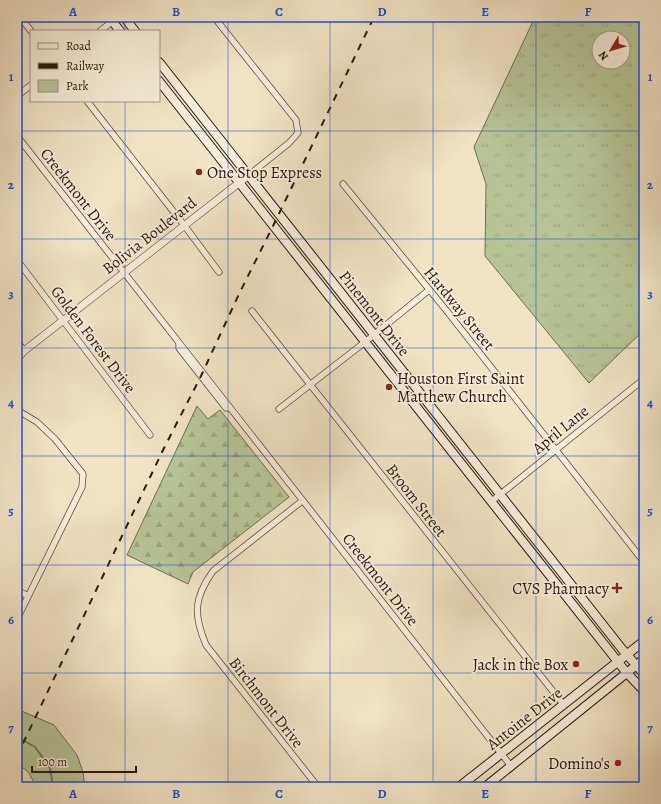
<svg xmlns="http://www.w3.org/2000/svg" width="661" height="804" viewBox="0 0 661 804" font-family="Alegreya,serif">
<defs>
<pattern id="grass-tufts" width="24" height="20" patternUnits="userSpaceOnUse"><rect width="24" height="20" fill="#b7c596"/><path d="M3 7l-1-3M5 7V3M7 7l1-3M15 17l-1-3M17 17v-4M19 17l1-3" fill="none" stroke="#9da880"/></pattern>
<pattern id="forest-firs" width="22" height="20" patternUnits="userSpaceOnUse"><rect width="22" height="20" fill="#b7c596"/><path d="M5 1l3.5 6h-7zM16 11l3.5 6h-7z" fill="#9da880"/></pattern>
</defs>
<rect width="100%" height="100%" fill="#f0e4c3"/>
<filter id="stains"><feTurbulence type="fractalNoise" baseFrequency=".005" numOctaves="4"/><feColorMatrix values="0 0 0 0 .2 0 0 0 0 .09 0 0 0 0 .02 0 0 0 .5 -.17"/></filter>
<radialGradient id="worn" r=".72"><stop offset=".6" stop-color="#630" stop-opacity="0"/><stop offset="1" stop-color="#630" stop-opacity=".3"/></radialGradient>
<path fill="url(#grass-tufts)" stroke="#6f6e52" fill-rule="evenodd" d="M535 17H584L587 19 588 17H644V330L589 383 485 256 486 184 474 147ZM599 38H623V62H599Z"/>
<path fill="url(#forest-firs)" stroke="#6f6e52" d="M197 406 208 419 220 410 289 497 193 572 188 584 127 555Z"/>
<path fill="#b7c596" stroke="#6f6e52" d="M17 709 54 725 77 755 83 772 85 787H37L28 772 17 763Z"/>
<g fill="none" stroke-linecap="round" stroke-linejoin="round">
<path stroke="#6c7c71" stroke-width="2" d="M17 737 35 747 50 768 53 787"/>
<defs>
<path id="minor" d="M20 17 31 31
M214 17 296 120 298 133 289 143 249 175
M100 31 118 17
M17 96 31 85
M87 101 184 225 219 272
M17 136 511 766
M343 184 446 310 644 562
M17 260 150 435
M252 311 563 704
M17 341 24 351
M179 344V348L226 408H228
M279 409 365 342 429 290
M17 410 37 422 55 439 83 474 82 487 17 619
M302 501 213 571C194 598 193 614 206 645L318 787
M492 501 644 379
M17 590 28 596"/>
<path id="tertiary" d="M17 359 24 351 249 175"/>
<path id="secondary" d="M109 17 120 31
M124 17 135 31
M159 62 622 649 644 674
M159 81 626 672 644 691
M459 787 644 641
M485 787 644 659"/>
</defs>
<use href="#minor" stroke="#594b3c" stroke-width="7"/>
<use href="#tertiary" stroke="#594b3c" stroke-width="8"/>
<use href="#secondary" stroke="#27180f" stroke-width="10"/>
<use href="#minor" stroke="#f5edd8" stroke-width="5.5"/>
<use href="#tertiary" stroke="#f5edd8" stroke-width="7"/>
<use href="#secondary" stroke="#f5edd8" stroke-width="8"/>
<path stroke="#27180f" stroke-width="2" stroke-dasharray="7 7" stroke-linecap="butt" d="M17 756 163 450 201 376 239 294 273 226 374 17"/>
</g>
<path fill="none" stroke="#1d4ed8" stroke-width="1" stroke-opacity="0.55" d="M125 17V31M228 17V787M330 17V787M433 17V787M536 17V787M125 101V787M17 131H644M17 239H644M17 348H644M17 456H644M17 565H644M17 673H644"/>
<g fill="#8f2418" stroke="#f5edd8" stroke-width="1.5">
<circle cx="199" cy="172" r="4"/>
<circle cx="389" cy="387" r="4"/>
<path d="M615 582h4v4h4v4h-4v4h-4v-4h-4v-4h4z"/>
<circle cx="576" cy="664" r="4"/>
<circle cx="618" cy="763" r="4"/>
</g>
<g text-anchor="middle" stroke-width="3.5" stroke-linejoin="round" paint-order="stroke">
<g font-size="16" fill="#27180f" stroke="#f5edd8" text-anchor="end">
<text x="207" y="178" text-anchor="start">One Stop Express</text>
<text x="397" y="384" text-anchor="start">Houston First Saint<tspan x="397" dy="18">Matthew Church</tspan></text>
<text x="609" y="594">CVS Pharmacy</text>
<text x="568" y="670">Jack in the Box</text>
<text x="610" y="769">Domino's</text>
</g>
<g font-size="16" fill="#27180f" stroke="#f5edd8">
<text transform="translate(79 194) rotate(52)" y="6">Creekmont Drive</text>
<text transform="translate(149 235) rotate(-38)" y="6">Bolivia Boulevard</text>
<text transform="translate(460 308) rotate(51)" y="6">Hardway Street</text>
<text transform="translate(375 313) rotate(52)" y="6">Pinemont Drive</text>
<text transform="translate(94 339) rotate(53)" y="6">Golden Forest Drive</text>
<text transform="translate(560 429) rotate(-39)" y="6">April Lane</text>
<text transform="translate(417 500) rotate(52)" y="6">Broom Street</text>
<text transform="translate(381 579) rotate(52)" y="6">Creekmont Drive</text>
<text transform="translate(267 702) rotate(52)" y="6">Birchmont Drive</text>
<text transform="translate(524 718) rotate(-38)" y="6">Antoine Drive</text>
</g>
</g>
<rect width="661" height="804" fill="none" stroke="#f0e4c3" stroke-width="44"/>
<rect x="30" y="30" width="130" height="72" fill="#f5edd8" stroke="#a39888"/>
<rect x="38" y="43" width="20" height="6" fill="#f5edd8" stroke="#a39888"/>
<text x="66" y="50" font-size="12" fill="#27180f">Road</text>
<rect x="38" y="63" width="20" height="6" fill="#27180f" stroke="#a39888"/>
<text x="66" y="70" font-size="12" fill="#27180f">Railway</text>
<rect x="38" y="80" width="20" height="12" fill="#b7c596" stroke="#a39888"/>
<text x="66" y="90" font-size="12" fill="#27180f">Park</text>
<g transform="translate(611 50) rotate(232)"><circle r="19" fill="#f5edd8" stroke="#a39888"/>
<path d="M0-3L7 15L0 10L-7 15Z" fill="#8f2418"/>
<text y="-6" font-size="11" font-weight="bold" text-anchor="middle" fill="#27180f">N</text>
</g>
<path d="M32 766v6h104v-6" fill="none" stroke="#27180f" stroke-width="2"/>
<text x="38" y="766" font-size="12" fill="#27180f" stroke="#f5edd8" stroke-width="3" paint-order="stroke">100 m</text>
<rect x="22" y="22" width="617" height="760" fill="none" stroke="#1d4ed8" stroke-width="1.5"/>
<g font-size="13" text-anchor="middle" font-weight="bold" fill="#1d4ed8">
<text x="73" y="16">A</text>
<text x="176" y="16">B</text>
<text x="279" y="16">C</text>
<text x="382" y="16">D</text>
<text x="485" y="16">E</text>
<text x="588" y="16">F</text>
<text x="11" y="81">1</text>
<text x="650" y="81">1</text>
<text x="11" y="189">2</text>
<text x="650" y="189">2</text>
<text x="11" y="298">3</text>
<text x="650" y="298">3</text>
<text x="11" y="407">4</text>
<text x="650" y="407">4</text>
<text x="11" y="515">5</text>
<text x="650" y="515">5</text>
<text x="11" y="624">6</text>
<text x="650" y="624">6</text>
<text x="11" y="732">7</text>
<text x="650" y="732">7</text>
<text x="73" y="798">A</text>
<text x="176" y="798">B</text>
<text x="279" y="798">C</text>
<text x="382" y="798">D</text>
<text x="485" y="798">E</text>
<text x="588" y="798">F</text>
</g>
<rect width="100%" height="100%" filter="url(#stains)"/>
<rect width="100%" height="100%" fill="url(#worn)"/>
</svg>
